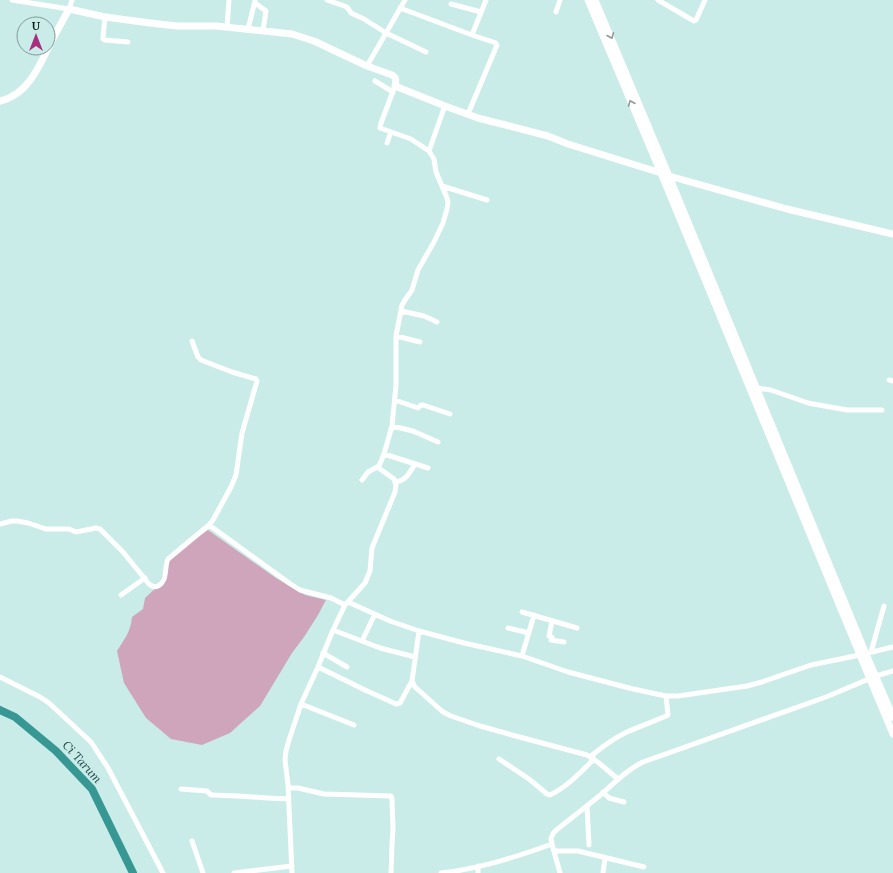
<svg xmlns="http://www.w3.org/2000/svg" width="893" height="873" viewBox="0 0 893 873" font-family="Lora,serif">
<rect width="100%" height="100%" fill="#c9ece9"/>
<path fill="#cea5bb" d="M208 530 276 578 305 595 326 600 318 615 304 637 292 653 260 706 230 733 202 745 171 739 146 718 124 683 117 651C124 640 131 631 132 617L143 609 145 598 159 585 168 559 187 544Z"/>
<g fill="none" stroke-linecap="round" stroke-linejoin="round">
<path stroke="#379893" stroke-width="8" d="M0 710 15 717 56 751 92 789 133 873"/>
<path stroke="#fff" stroke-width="5" d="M12 0 69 9 72 0
M327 0 347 7 351 13 364 19 386 33 426 52
M658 0 694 21 696 20 705 0
M255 3 266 11 263 30
M451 4 481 12
M400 8 472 35 486 0
M556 12 560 0
M105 17 103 37V39L105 40 128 42
M227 27 229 0
M248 29 255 1
M367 66 405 0
M375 81 393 92
M468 114 497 45 496 43 472 35
M387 143 391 132
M429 151 443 111 445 106
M442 186 487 200
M401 311 424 316 437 322
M396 336 420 342
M889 380 893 381
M756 388 771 390 808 403 847 410H882
M395 400 418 408 421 405H423L450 414
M392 426 413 431 438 442
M384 454 428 468
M362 480 368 472 379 466
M396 482C407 480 409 473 415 464
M0 524 12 521H17L28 523 46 529H69L76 532 96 528 100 529 123 552 149 584C152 586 154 588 158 586 168 581 164 567 168 559L209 525 213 520 231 487 236 475 242 433 257 381 256 379 232 372 201 360 198 357 192 341
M209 525 289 583 300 590 331 598 345 605
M121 595 145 578
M348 602 390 621 419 631 464 643 522 656 568 672 633 689 666 696H678L747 686 762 682 811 665 860 655 893 647
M522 612 577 628
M552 621 549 636 552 637 551 640 564 642
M508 628 529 633
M333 630 380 648 415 657
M419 631 412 681 415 687 443 712 451 716 480 726 512 735 587 755 599 763 618 779
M362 641 375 614
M871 652 884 606
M323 653 347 667
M522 656 534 615
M318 667 365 690 396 704 400 703 412 681
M0 677 40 697 49 703 91 742 108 768 163 873
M301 704 354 725
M591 756C602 747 614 738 627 732 641 726 655 721 668 715L666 696
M499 759 529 779 547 794 550 795C567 787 581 772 594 759
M289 788H298L324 794 391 796 392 799 393 828 392 845 391 873
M181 789 207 791 211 795H212L238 796 268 798 289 799
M603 792 609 798 624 802
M587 806 589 845
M192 841 203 873
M552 844 560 873
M554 851H578L644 867
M478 866V873
M234 873 292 866
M292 873 288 785 285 760 286 751 289 740 301 704 318 667 333 630 345 605 365 583 370 571 372 548 395 492 396 485 394 479 380 469 379 466 384 454 392 426 396 385V336L402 305 405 300 412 290 418 270 434 242 443 223 447 209 448 202 447 198 436 172 434 159 429 151 411 139 380 128 381 123 395 86
M441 873C479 869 516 857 552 844L551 838 554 832C570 819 587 806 603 793 616 781 627 770 643 762L826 697 876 676 893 671
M603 873 605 858"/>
<path stroke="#fff" stroke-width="7" d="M588 0 661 173 860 655 893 734
M595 0 669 176 866 654 893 717
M0 101C28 95 40 65 51 42 57 31 63 20 69 9L105 17 150 23 177 26H216L292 34 314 41 367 66 392 75C397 78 396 81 395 86L445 106 478 118 548 136 568 144 661 173 669 176 787 209 893 234"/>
</g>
<defs><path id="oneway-chevron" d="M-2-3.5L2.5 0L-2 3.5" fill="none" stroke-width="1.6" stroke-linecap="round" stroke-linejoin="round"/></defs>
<g stroke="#949a9a">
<use href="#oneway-chevron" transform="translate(611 36) rotate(67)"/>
<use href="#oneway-chevron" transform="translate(631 103) rotate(-113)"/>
</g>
<g text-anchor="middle" stroke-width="3.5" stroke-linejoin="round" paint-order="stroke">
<g font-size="12" font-style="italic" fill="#194542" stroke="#c9ece9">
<text transform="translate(82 762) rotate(48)" y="4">Ci Tarum</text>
</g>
</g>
<g transform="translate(36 36)"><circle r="19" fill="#c9ece9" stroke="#809a98"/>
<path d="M0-3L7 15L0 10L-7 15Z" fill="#aa2e80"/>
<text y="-6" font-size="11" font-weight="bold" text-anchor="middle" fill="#121f1e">U</text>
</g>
</svg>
